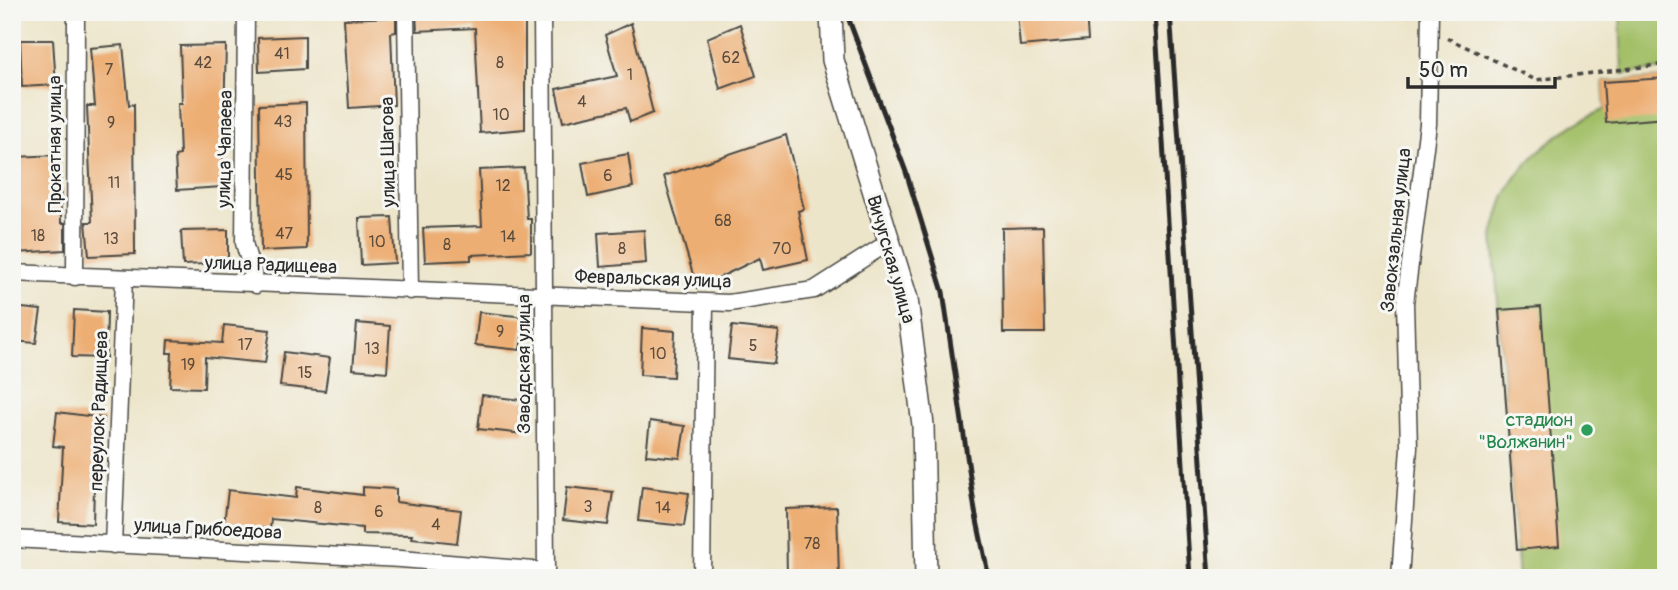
<svg xmlns="http://www.w3.org/2000/svg" width="1678" height="590" viewBox="0 0 1678 590" font-family="Pangolin,sans-serif">
<rect width="100%" height="100%" fill="#f6f6f2"/>
<filter id="ink" filterUnits="userSpaceOnUse"><feTurbulence type="fractalNoise" baseFrequency=".0143" numOctaves="2"/><feDisplacementMap in="SourceGraphic" scale="14" xChannelSelector="R" yChannelSelector="G"/><feConvolveMatrix kernelMatrix="1 2 1 2 8 2 1 2 1" color-interpolation-filters="sRGB"/></filter>
<filter id="wash" filterUnits="userSpaceOnUse"><feTurbulence type="fractalNoise" baseFrequency=".00686" numOctaves="4" result="noise"/><feDisplacementMap in="SourceGraphic" scale="28" xChannelSelector="R" yChannelSelector="G"/><feGaussianBlur stdDeviation="1.57" result="paint"/><feColorMatrix in="noise" values="0 0 0 0 0 0 0 0 0 0 0 0 0 0 0 0 0 1.4 0 .05"/><feComposite in="paint" operator="in"/></filter>
<g filter="url(#wash)">
<rect width="100%" height="100%" fill="#ede5ca"/>
<path fill="#a2bf66" stroke="#667548" stroke-width="2" d="M1620 12H1666V69L1622 74Z
M1666 78V578H1519L1493 236C1497 222 1500 206 1506 194 1526 154 1566 126 1605 109L1603 82Z"/>
<g id="blocks">
<path fill="#edae73" d="M416 12H525V129L480 133 475 28 417 31Z
M1017 12H1086L1088 40 1020 46Z
M396 17V32L391 33 394 105 349 108 344 19Z
M631 23 653 113 630 122 626 108 563 122 556 89 617 76 605 35Z
M740 24 756 76 720 89 707 38Z
M305 36V69L259 72 258 38Z
M20 40H53L56 85 22 87Z
M123 45 129 105 134 104 135 254 89 256 86 222H92L87 106H95L90 48Z
M226 45 222 187 177 190 175 156 180 155 178 103H182L180 46Z
M1666 78V118L1606 123 1603 82Z
M306 103 307 249 261 251 259 105Z
M786 135 804 209 798 211 808 260 763 270 760 258 697 288 664 176Z
M628 154 633 187 588 197 582 163Z
M60 155 61 223H65V250L15 253 14 157Z
M524 168 527 219H531V252L471 255V260L425 262 423 228 482 226 479 170Z
M392 217 395 263 361 265 359 218Z
M1043 227 1045 333H1003L1002 228Z
M228 230V263L183 265 181 231Z
M644 230 646 263 600 267 598 233Z
M12 307 41 310 36 343 12 341Z
M1541 307 1559 546 1517 550 1499 310Z
M74 310 107 312 106 358 72 357Z
M479 312 525 317 520 350 475 345Z
M357 323 390 326 387 372 353 369Z
M224 325 270 330 265 363 205 357 204 388 170 387 172 353H167L168 340 222 343Z
M732 326 779 331 774 364 728 359Z
M642 328 675 331 673 377 640 375Z
M284 352 330 358 325 391 280 386Z
M482 395 528 401 524 434 478 429Z
M57 412 104 418 99 451 95 450 93 524 59 522 63 447 53 446Z
M650 421 685 426 680 458 646 455Z
M297 487 363 495V487L396 489V502L461 510 457 543 411 538 412 535 362 534V528L271 519 270 529 224 524 228 490 296 498Z
M567 487 613 492 608 525 563 520Z
M642 487 689 493 684 526 638 521Z
M837 507 839 578H787L786 509Z"/>
</g>
</g>
<g filter="url(#ink)">
<use href="#blocks" fill-opacity="0" stroke="#484743" stroke-width="2"/>
<g fill="none" stroke-linecap="round" stroke-linejoin="round">
<defs>
<path id="street" d="M246 12 244 243 256 285
M406 12 410 291
M12 273 729 303 814 290 889 242
M75 277 76 12
M12 539 401 559 546 571 542 12
M113 545 124 279
M702 578 705 302
M1400 578 1409 447 1405 303 1428 124 1430 12"/>
<path id="secondary" d="M831 12 833 60 907 299 923 425 926 578"/>
</defs>
<use href="#street" stroke="#484743" stroke-width="19"/>
<use href="#secondary" stroke="#484743" stroke-width="24"/>
<path stroke="#484743" stroke-width="3.5" stroke-dasharray="5 5" stroke-linecap="butt" d="M1447 38 1536 80 1666 64"/>
<use href="#street" stroke="#fff" stroke-width="16"/>
<use href="#secondary" stroke="#fff" stroke-width="21"/>
<path stroke="#2b2b2b" stroke-width="5" d="M846 12 906 172 943 292 975 511 989 578
M1155 12 1190 578
M1170 12 1209 578"/>
</g>
</g>
<circle fill="#2e9e5b" stroke="#f6f6f2" stroke-width="2.5" cx="1587" cy="430" r="7"/>
<g text-anchor="middle" stroke-width="6" stroke-linejoin="round" paint-order="stroke">
<g font-size="16" fill="#5c4c3d">
<text x="282" y="59">41</text>
<text x="731" y="63">62</text>
<text x="203" y="68">42</text>
<text x="500" y="68">8</text>
<text x="109" y="75">7</text>
<text x="630" y="80">1</text>
<text x="582" y="107">4</text>
<text x="501" y="120">10</text>
<text x="283" y="127">43</text>
<text x="111" y="128">9</text>
<text x="284" y="180">45</text>
<text x="608" y="181">6</text>
<text x="114" y="188">11</text>
<text x="503" y="191">12</text>
<text x="723" y="226">68</text>
<text x="284" y="239">47</text>
<text x="38" y="241">18</text>
<text x="508" y="242">14</text>
<text x="111" y="244">13</text>
<text x="377" y="247">10</text>
<text x="447" y="250">8</text>
<text x="622" y="254">8</text>
<text x="782" y="254">70</text>
<text x="500" y="337">9</text>
<text x="245" y="350">17</text>
<text x="753" y="351">5</text>
<text x="372" y="354">13</text>
<text x="658" y="359">10</text>
<text x="188" y="370">19</text>
<text x="305" y="378">15</text>
<text x="588" y="512">3</text>
<text x="318" y="513">8</text>
<text x="663" y="513">14</text>
<text x="379" y="517">6</text>
<text x="436" y="530">4</text>
<text x="812" y="549">78</text>
</g>
<g font-size="19" fill="#2b2b2b" stroke="#f6f6f2">
<text transform="translate(54 144) rotate(-90)" y="7">Прокатная улица</text>
<text transform="translate(224 149) rotate(-89)" y="7">улица Чапаева</text>
<text transform="translate(387 152) rotate(-91)" y="7">улица Шагова</text>
<text transform="translate(1395 230) rotate(-84)" y="7">Завокзальная улица</text>
<text transform="translate(892 259) rotate(74)" y="7">Вичугская улица</text>
<text transform="translate(271 264) rotate(2)" y="7">улица Радищева</text>
<text transform="translate(653 278) rotate(2)" y="7">Февральская улица</text>
<text transform="translate(523 364) rotate(-90)" y="7">Заводская улица</text>
<text transform="translate(98 411) rotate(-88)" y="7">переулок Радищева</text>
<text transform="translate(208 528) rotate(3)" y="7">улица Грибоедова</text>
</g>
<g font-size="19" fill="#27864d" stroke="#f6f6f2" text-anchor="end">
<text x="1573" y="426">стадион<tspan x="1573" dy="22">"Волжанин"</tspan></text>
</g>
</g>
<rect width="1678" height="590" fill="none" stroke="#f6f6f2" stroke-width="42"/>
<path d="M1408 77v10h147v-10" fill="none" stroke="#2b2b2b" stroke-width="3.5"/>
<text x="1419" y="77" font-size="21" fill="#2b2b2b" stroke="#f6f6f2" stroke-width="5" paint-order="stroke">50 m</text>
</svg>
